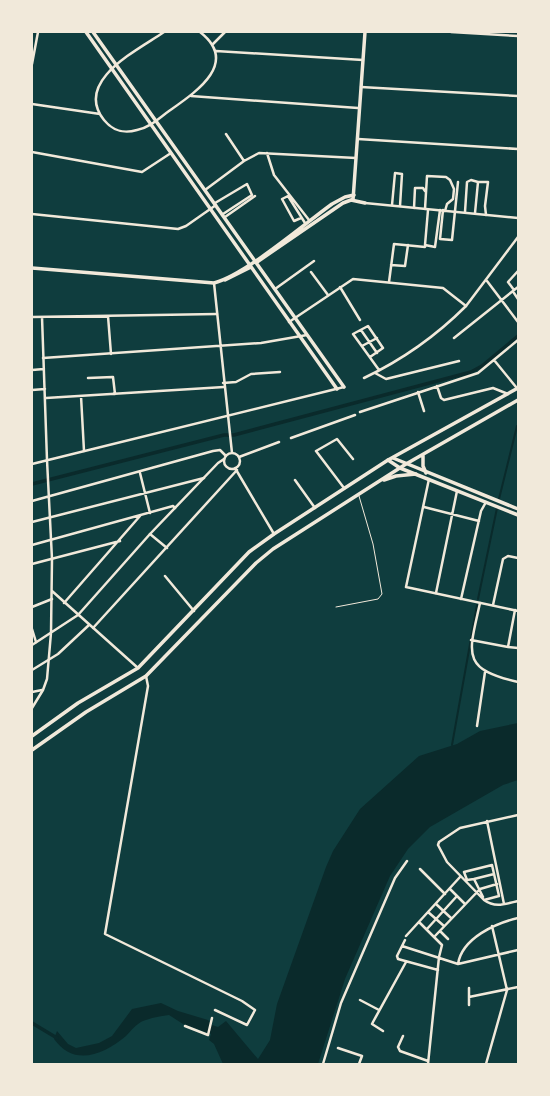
<svg xmlns="http://www.w3.org/2000/svg" width="550" height="1096" viewBox="0 0 550 1096" font-family="'Roboto Condensed',sans-serif">
<rect width="100%" height="100%" fill="#0f3d3e"/>
<path fill="#0a2a2b" d="M518 723V780L503 785 430 827 408 849 390 876 345 979 318 1064H223L214 1044 209 1040 211 1034 183 1024 169 1015C160 1016 151 1018 143 1021 136 1024 131 1031 126 1036 103 1055 74 1067 54 1039L57 1031 68 1044 76 1048 99 1043 112 1036 132 1009 161 1003 178 1011 208 1020 212 1025 218 1027 226 1021 258 1059 270 1040 277 1004 326 867 333 851 360 809 419 756 457 744 480 731Z"/>
<g fill="none" stroke-linecap="round" stroke-linejoin="round">
<path stroke="#0a2a2b" stroke-width="2" d="M499 499 517 426
M478 599 497 508
M452 745 477 605"/>
<path stroke="#0a2a2b" stroke-width="3.5" d="M32 484 224 435H234L471 372 482 366 518 336
M32 1023 57 1038"/>
<path stroke="#f1e9da" stroke-width="1" d="M336 607 378 599 382 594 373 544 359 496"/>
<path stroke="#f1e9da" stroke-width="2.5" d="M164 32C138 50 73 81 104 120 113 131 123 134 137 130 149 128 159 118 169 111 196 92 240 63 200 32
M451 32 518 36
M213 44 225 32
M216 51 363 60
M32 64 38 32
M361 87 518 96
M191 96 358 108
M32 104 100 114
M226 134 244 161
M358 139 518 149
M32 152 142 172 171 153
M267 153 274 175 309 220
M478 182H488L485 206 486 215
M205 190 244 161 259 153 356 158
M215 203 247 184 252 195 223 214
M392 205 395 173 402 174 400 206
M414 208 415 188H423L425 191
M425 209 427 176 446 177 450 180 454 189 453 199 447 204 445 211
M428 210 425 245 435 247 440 210
M443 210 440 239 452 240 458 182
M465 212 467 182 471 180 478 182 475 213
M32 214 178 229 186 226 216 205
M225 217 255 196
M301 218 294 221 282 199 288 196 305 223
M391 265 405 266 408 245
M311 272 328 295
M487 281 518 322
M389 282 394 244 425 247
M340 287 360 320
M275 289 314 261
M514 290 508 282 518 271
M514 293 518 299
M108 316 111 354
M32 317 217 314
M42 317 47 460
M361 330 377 353
M454 338 518 287
M362 346 377 338
M370 357 383 348 368 326 353 334 379 370
M494 360 516 387
M32 370 44 369
M375 373 386 379 459 361
M88 378 113 377 115 394
M364 378C402 360 436 336 466 306
M223 383 236 382 251 374 280 372
M437 386 441 398 444 400 493 388 508 394
M32 390 45 389
M418 392 424 411
M81 396 84 451
M46 398 224 387
M360 412 478 373 518 340
M291 438 355 415
M239 457 279 442
M140 473 150 513
M295 480 315 508
M344 488 316 451 337 439 353 459
M424 507 479 521
M32 522 204 478
M150 534 167 548
M32 545 173 506 175 508
M32 564 120 541
M165 576 194 611
M436 593 457 491
M461 599 481 511 486 502
M64 603 140 516
M480 603C469 653 460 669 518 682
M493 605 503 559 508 556 518 558
M32 607 52 599
M515 610 508 647 518 648
M32 629 36 642
M471 640 508 647
M32 670 58 654 89 625
M146 676 148 686 105 934 242 1001 255 1010 247 1025 215 1010
M32 692 42 690
M477 726 485 672
M518 815 460 828 439 842 438 845 447 862 484 900C495 908 505 904 518 901
M487 821 504 904
M420 869 445 894
M474 879 494 874
M450 889 465 904
M483 897 474 879 467 880 464 872 492 865 499 896 484 900
M436 904 451 918
M428 912 444 926
M419 922 442 945 439 957 428 1064
M427 929 457 896
M440 931 448 939
M406 936 460 877
M435 936 480 889 497 884
M402 946 405 940
M458 964C462 938 496 923 518 918
M438 970 398 959 397 956 402 946 458 964 518 950
M469 997 518 987
M360 1000 379 1010
M469 1005V988
M185 1026 208 1035 212 1018
M383 1031 372 1024 373 1022 406 962
M403 1036 398 1047 400 1051 428 1061
M338 1048 362 1056 359 1064
M323 1064 341 1003 395 878 407 861
M486 1064 507 990 492 926"/>
<path stroke="#f1e9da" stroke-width="2.5" d="M365 203 518 218
M214 283 232 453
M289 322 353 279 443 288 466 306 518 237
M43 358 261 343 307 335
M224 461a8 8 0 1 1 16 0a8 8 0 1 1-16 0Z
M32 464 344 387
M235 468 274 534
M429 479 406 587 518 611
M32 501 213 451 220 450 226 456
M52 591 138 668
M93 628 237 470
M32 645 78 615 150 534 218 463 224 459
M32 708 43 690 47 679 51 633 52 559 47 460"/>
<path stroke="#f1e9da" stroke-width="3.5" d="M86 32 337 389
M93 32 344 387
M353 200 365 32
M257 262 343 203 351 200 365 203
M32 268 214 283C245 275 303 225 332 204L345 197 354 195
M225 280 251 267
M393 458 518 509
M388 460 400 468 518 515"/>
<path stroke="#f1e9da" stroke-width="3.5" d="M423 455V466L426 473
M384 480 396 476 416 474
M32 736 78 703 138 668 249 552 274 534 388 460 518 388
M32 750 86 712 146 676 256 563 273 549 406 464 518 400"/>
</g>
<rect width="550" height="1096" fill="none" stroke="#f1e9da" stroke-width="66"/>
</svg>
